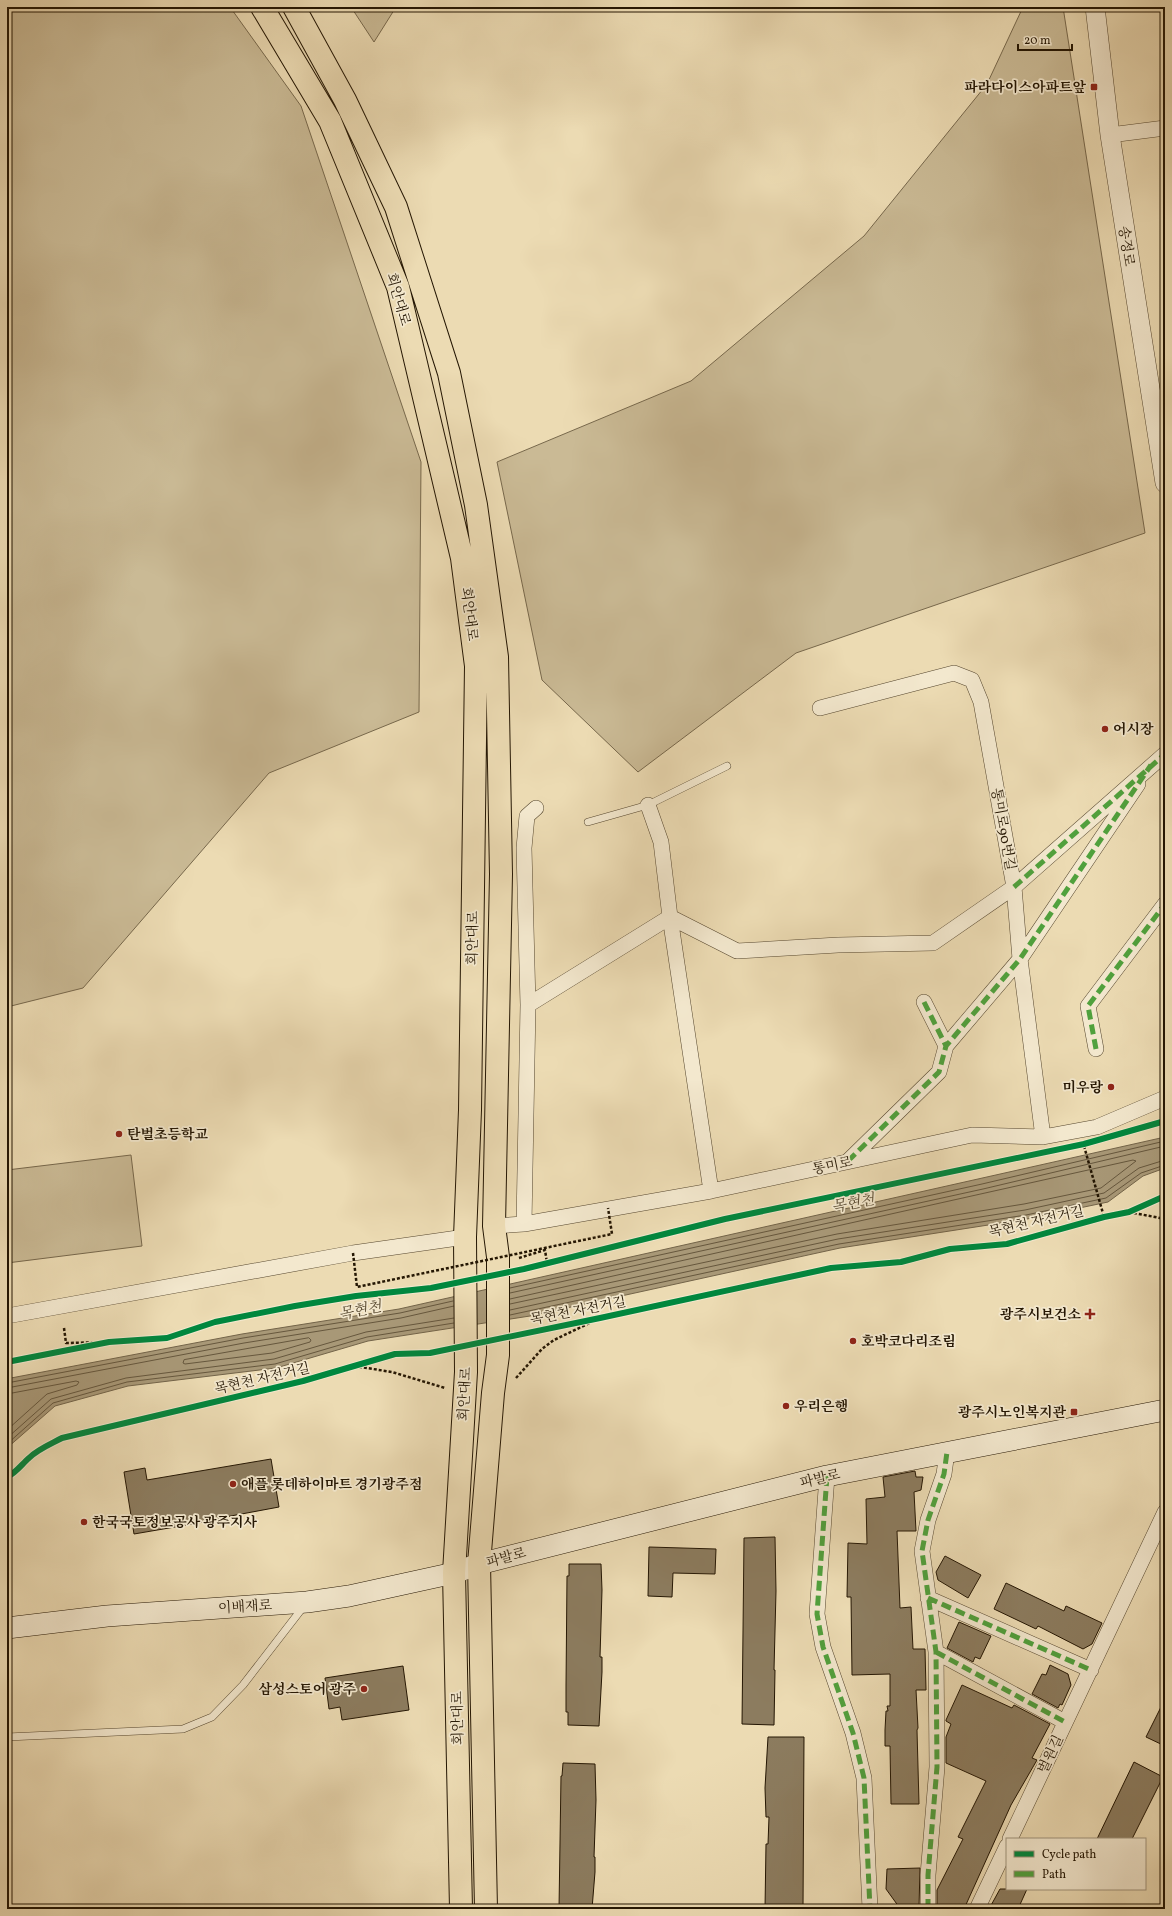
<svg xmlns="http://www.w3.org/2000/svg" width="1172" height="1916" viewBox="0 0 1172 1916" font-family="Vollkorn,'Noto Serif KR',serif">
<rect width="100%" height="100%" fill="#ecdbb3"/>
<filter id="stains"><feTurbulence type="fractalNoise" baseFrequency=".005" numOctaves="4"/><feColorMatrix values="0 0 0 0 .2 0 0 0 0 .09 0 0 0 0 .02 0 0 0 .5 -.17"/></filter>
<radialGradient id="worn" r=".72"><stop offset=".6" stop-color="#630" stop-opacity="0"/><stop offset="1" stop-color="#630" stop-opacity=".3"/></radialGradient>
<path fill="#caba95" stroke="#77684c" d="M7 7H230L301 106 421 462 419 712 269 773 83 988 7 1007Z
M351 7H396L374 42Z
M1023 7H1063L1145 533 796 653 638 772 542 680 497 462 691 381 864 236 987 84Z
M131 1155 142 1246 7 1263V1170Z"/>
<path fill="#a89877" stroke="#736449" d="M1165 1137V1168L1143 1176 1108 1202 1027 1219 840 1248 530 1316 368 1341 276 1368 128 1386 55 1406 7 1448V1379L11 1378 242 1334 399 1309Z"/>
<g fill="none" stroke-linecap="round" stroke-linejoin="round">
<path stroke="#66573d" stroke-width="1" d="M510 1288 982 1184 1165 1141
M510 1293 983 1189 1165 1146
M510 1299 1133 1160 1136 1161 1101 1188 1024 1204 837 1234 510 1304
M510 1310 838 1239 1025 1210 1104 1193 1139 1168 1165 1160
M510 1315 839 1244 1026 1215 1106 1198 1141 1173 1165 1165
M309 1338 311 1340 310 1342 272 1353 185 1364 183 1363 184 1360Z
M7 1383 243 1338 400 1313 453 1301
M7 1388 244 1343 401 1318 454 1306
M7 1394 76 1381 79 1382 77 1385 47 1394 7 1430
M7 1438 51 1399 126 1378 274 1359 366 1332 454 1318
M7 1444 53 1403 127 1382 275 1364 367 1337 454 1323"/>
</g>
<path fill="#8c7c5f" stroke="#241603" d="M271 1459 279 1507 204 1521V1522L134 1534 124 1472 145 1468 147 1480Z
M915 1471 916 1477H923L921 1490 914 1492 916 1531H897L900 1608 911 1607 913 1649H925L926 1690H916L918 1728 917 1730 919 1804H891L890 1746H885V1730L886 1711H888L887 1706H890V1674L852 1675 851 1597H847L848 1543 867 1544 866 1499 885 1497 883 1477Z
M775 1537 776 1591 774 1670H775L774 1725 742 1724 744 1538Z
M649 1547 716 1549 715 1574 673 1573 672 1597 648 1596Z
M945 1556 981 1575 968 1598 938 1580 936 1572Z
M569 1564H601L602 1590 600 1657H602V1672L599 1726 568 1725V1712H566V1686L567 1576H569Z
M1006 1583 1064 1611 1066 1606 1102 1623 1092 1644 1083 1649 1038 1626 1036 1629 994 1609Z
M959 1622 991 1636 980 1659 975 1657 973 1662 947 1648Z
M1050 1665 1068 1674 1071 1685 1062 1705 1060 1704 1058 1708 1032 1694 1042 1674 1046 1675Z
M403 1666 409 1710 342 1720 340 1707 329 1709 325 1678Z
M962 1685 1012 1708 1014 1705 1050 1724 1032 1758 1037 1760 1011 1805 964 1909H937V1890L963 1839 958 1837 986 1781 946 1763V1737L951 1724 946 1721V1720Z
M1165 1699V1746L1146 1737Z
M768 1737H804L803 1909H765L766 1844H768L769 1817H766L765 1788Z
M1134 1762 1163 1777 1132 1839H1097Z
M563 1763 595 1764 596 1800 594 1857H595V1872L592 1909H559L561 1776H562Z
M920 1868 919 1907H899L886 1889 887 1869Z
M1000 1889H1027L1018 1909H989Z"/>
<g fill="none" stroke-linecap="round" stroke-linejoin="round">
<defs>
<path id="service" d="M588 822 648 805 727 766
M7 1737 183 1729 212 1717 243 1685 304 1606"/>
<path id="minor" d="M1110 135 1165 128
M820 708 954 673 972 680 981 702 1014 887 1020 959 1043 1137
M648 805 661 842 670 917 711 1191
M924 1002 946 1046
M528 1005 670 917 737 951 838 945 933 943 1014 887 1165 754
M1096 1049 1088 1006 1165 904
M848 1161 939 1072 946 1046 1020 959 1138 784
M524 1224 528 1005 524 848 527 816 536 808
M494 1226 524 1224 711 1191 972 1135 1043 1137 1097 1127 1165 1098
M7 1316 353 1253 465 1237
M827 1476 817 1614 823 1647 853 1733 864 1778 870 1909
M928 1598 1091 1670
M936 1652 1065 1722
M1010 1839 1165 1512
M928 1909V1875L937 1767 936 1652 922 1551 928 1520 944 1474 947 1452
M977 1909 1007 1846"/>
<path id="tertiary" d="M1095 7 1110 135 1165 483"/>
<path id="secondary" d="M7 1628 107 1616 307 1602 349 1596 454 1573 479 1564 827 1476 1165 1410"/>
<path id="primary" d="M262 7 330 121 398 287 462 558 476 666 470 1110 465 1237 466 1372 454 1573 461 1909
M294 7 345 100 396 207 449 373 476 505 497 657 501 874 494 1226 498 1257V1355L493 1393 479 1564 486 1909"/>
</defs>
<use href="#service" stroke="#56472f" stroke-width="8"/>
<use href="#minor" stroke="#56472f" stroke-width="16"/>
<use href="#tertiary" stroke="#56472f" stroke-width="20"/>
<use href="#secondary" stroke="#241603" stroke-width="22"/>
<use href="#primary" stroke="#241603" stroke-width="24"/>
<path stroke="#241603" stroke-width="2.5" stroke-dasharray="3 2" stroke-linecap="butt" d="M1084 1146 1104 1217
M1129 1212 1165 1219
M519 1258 545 1250 547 1263
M64 1328 66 1343 109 1342
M354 1366 392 1372 445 1388
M516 1378 542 1349 554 1340 600 1318"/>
<use href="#service" stroke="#f3e8ce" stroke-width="7"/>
<use href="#minor" stroke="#f3e8ce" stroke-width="15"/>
<use href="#tertiary" stroke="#f3e8ce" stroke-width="19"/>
<use href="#secondary" stroke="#f3e8ce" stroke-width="21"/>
<use href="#primary" stroke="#ecdbb3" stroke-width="22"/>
<path stroke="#241603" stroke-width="2.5" stroke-dasharray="3 2" stroke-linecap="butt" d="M353 1253 357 1287 612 1234 608 1208"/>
<path stroke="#50a13d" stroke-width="5" stroke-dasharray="10 5" stroke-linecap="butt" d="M1014 887 1165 754
M924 1002 946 1046
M1096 1049 1088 1006 1165 904
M848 1161 939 1072 946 1046 1020 959 1151 765
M827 1476 817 1614 823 1647 853 1733 864 1778 870 1909
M928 1598 1091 1670
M936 1652 1065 1722
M928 1909V1875L937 1767 936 1652 922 1551 928 1520 944 1474 947 1452"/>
<defs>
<path id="cycleway" d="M7 1362 109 1342 167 1338 215 1322 295 1306 356 1296 431 1288 524 1269 725 1219 1084 1144 1165 1121
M7 1477C16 1473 22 1464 29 1458 38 1449 51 1444 62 1438L303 1381 395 1354 430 1353 600 1318 831 1268 901 1262 950 1249 1007 1244 1104 1217 1129 1212 1165 1196"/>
</defs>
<use href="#cycleway" stroke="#f3e8ce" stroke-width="8"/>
<use href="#cycleway" stroke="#00873e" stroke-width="6"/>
</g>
<g fill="#8f2418" stroke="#f3e8ce" stroke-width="1.5">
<rect x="1090" y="83" width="8" height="8" rx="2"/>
<circle cx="1105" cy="729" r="4"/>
<circle cx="1111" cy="1087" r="4"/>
<circle cx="119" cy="1134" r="4"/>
<path d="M1088 1308h4v4h4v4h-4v4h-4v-4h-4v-4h4z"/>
<circle cx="853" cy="1341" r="4"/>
<circle cx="786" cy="1406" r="4"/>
<rect x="1070" y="1408" width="8" height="8" rx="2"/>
<circle cx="233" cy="1484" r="4"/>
<circle cx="84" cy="1522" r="4"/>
<circle cx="364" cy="1689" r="4"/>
</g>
<g text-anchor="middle" stroke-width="3.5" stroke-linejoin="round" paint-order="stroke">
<g font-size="14" font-weight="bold" fill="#241603" stroke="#f3e8ce" text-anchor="start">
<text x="1086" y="92" text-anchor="end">파라다이스아파트앞</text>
<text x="1113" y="734">어시장</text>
<text x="1103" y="1092" text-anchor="end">미우랑</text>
<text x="127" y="1139">탄벌초등학교</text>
<text x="1081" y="1319" text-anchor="end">광주시보건소</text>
<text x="861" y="1346">호박코다리조림</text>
<text x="794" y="1411">우리은행</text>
<text x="1066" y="1417" text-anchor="end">광주시노인복지관</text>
<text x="241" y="1489">애플 롯데하이마트 경기광주점</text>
<text x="92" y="1527">한국국토정보공사 광주지사</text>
<text x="356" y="1694" text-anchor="end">삼성스토어 광주</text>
</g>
<g font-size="14" fill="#241603" stroke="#f3e8ce">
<text transform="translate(1127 246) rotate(81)" y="5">송정로</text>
<text transform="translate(399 299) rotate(74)" y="5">회안대로</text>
<text transform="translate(470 614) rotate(83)" y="5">회안대로</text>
<text transform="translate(1004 829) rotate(80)" y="5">통미로90번길</text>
<text transform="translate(472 938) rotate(-89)" y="5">회안대로</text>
<text transform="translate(832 1165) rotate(-12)" y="5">통미로</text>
<text transform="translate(1036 1221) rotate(-13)" y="5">목현천 자전거길</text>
<text transform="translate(578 1310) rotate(-11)" y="5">목현천 자전거길</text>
<text transform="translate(262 1378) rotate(-13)" y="5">목현천 자전거길</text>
<text transform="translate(464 1394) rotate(-87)" y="5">회안대로</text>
<text transform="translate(820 1478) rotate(-13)" y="5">파발로</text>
<text transform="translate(506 1557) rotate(-15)" y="5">파발로</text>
<text transform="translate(245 1606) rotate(-3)" y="5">이배재로</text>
<text transform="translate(457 1718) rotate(-91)" y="5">회안대로</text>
<text transform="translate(1050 1754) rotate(-65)" y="5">벌원길</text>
</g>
<g font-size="15" font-style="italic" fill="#594a31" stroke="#f3e8ce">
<text transform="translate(853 1203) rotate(-11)" y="5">목현천</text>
<text transform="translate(360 1310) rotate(-12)" y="5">목현천</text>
</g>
</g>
<rect width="1172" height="1916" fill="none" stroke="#ecdbb3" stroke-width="24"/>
<rect x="8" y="8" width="1156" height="1900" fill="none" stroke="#241603" stroke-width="2"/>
<rect x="12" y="12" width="1148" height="1892" fill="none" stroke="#241603"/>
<rect x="1006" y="1838" width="140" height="52" fill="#f3e8ce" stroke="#a0947d"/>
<rect x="1014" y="1851" width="20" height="6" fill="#00873e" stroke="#a0947d"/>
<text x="1042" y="1858" font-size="12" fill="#241603">Cycle path</text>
<rect x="1014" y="1871" width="20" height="6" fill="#50a13d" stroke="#a0947d"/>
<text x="1042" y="1878" font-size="12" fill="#241603">Path</text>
<path d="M1018 44v6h54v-6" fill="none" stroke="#241603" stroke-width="2"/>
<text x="1024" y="44" font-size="12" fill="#241603" stroke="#f3e8ce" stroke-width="3" paint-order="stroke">20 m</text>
<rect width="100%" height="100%" filter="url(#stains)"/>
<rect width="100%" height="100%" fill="url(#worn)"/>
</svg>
